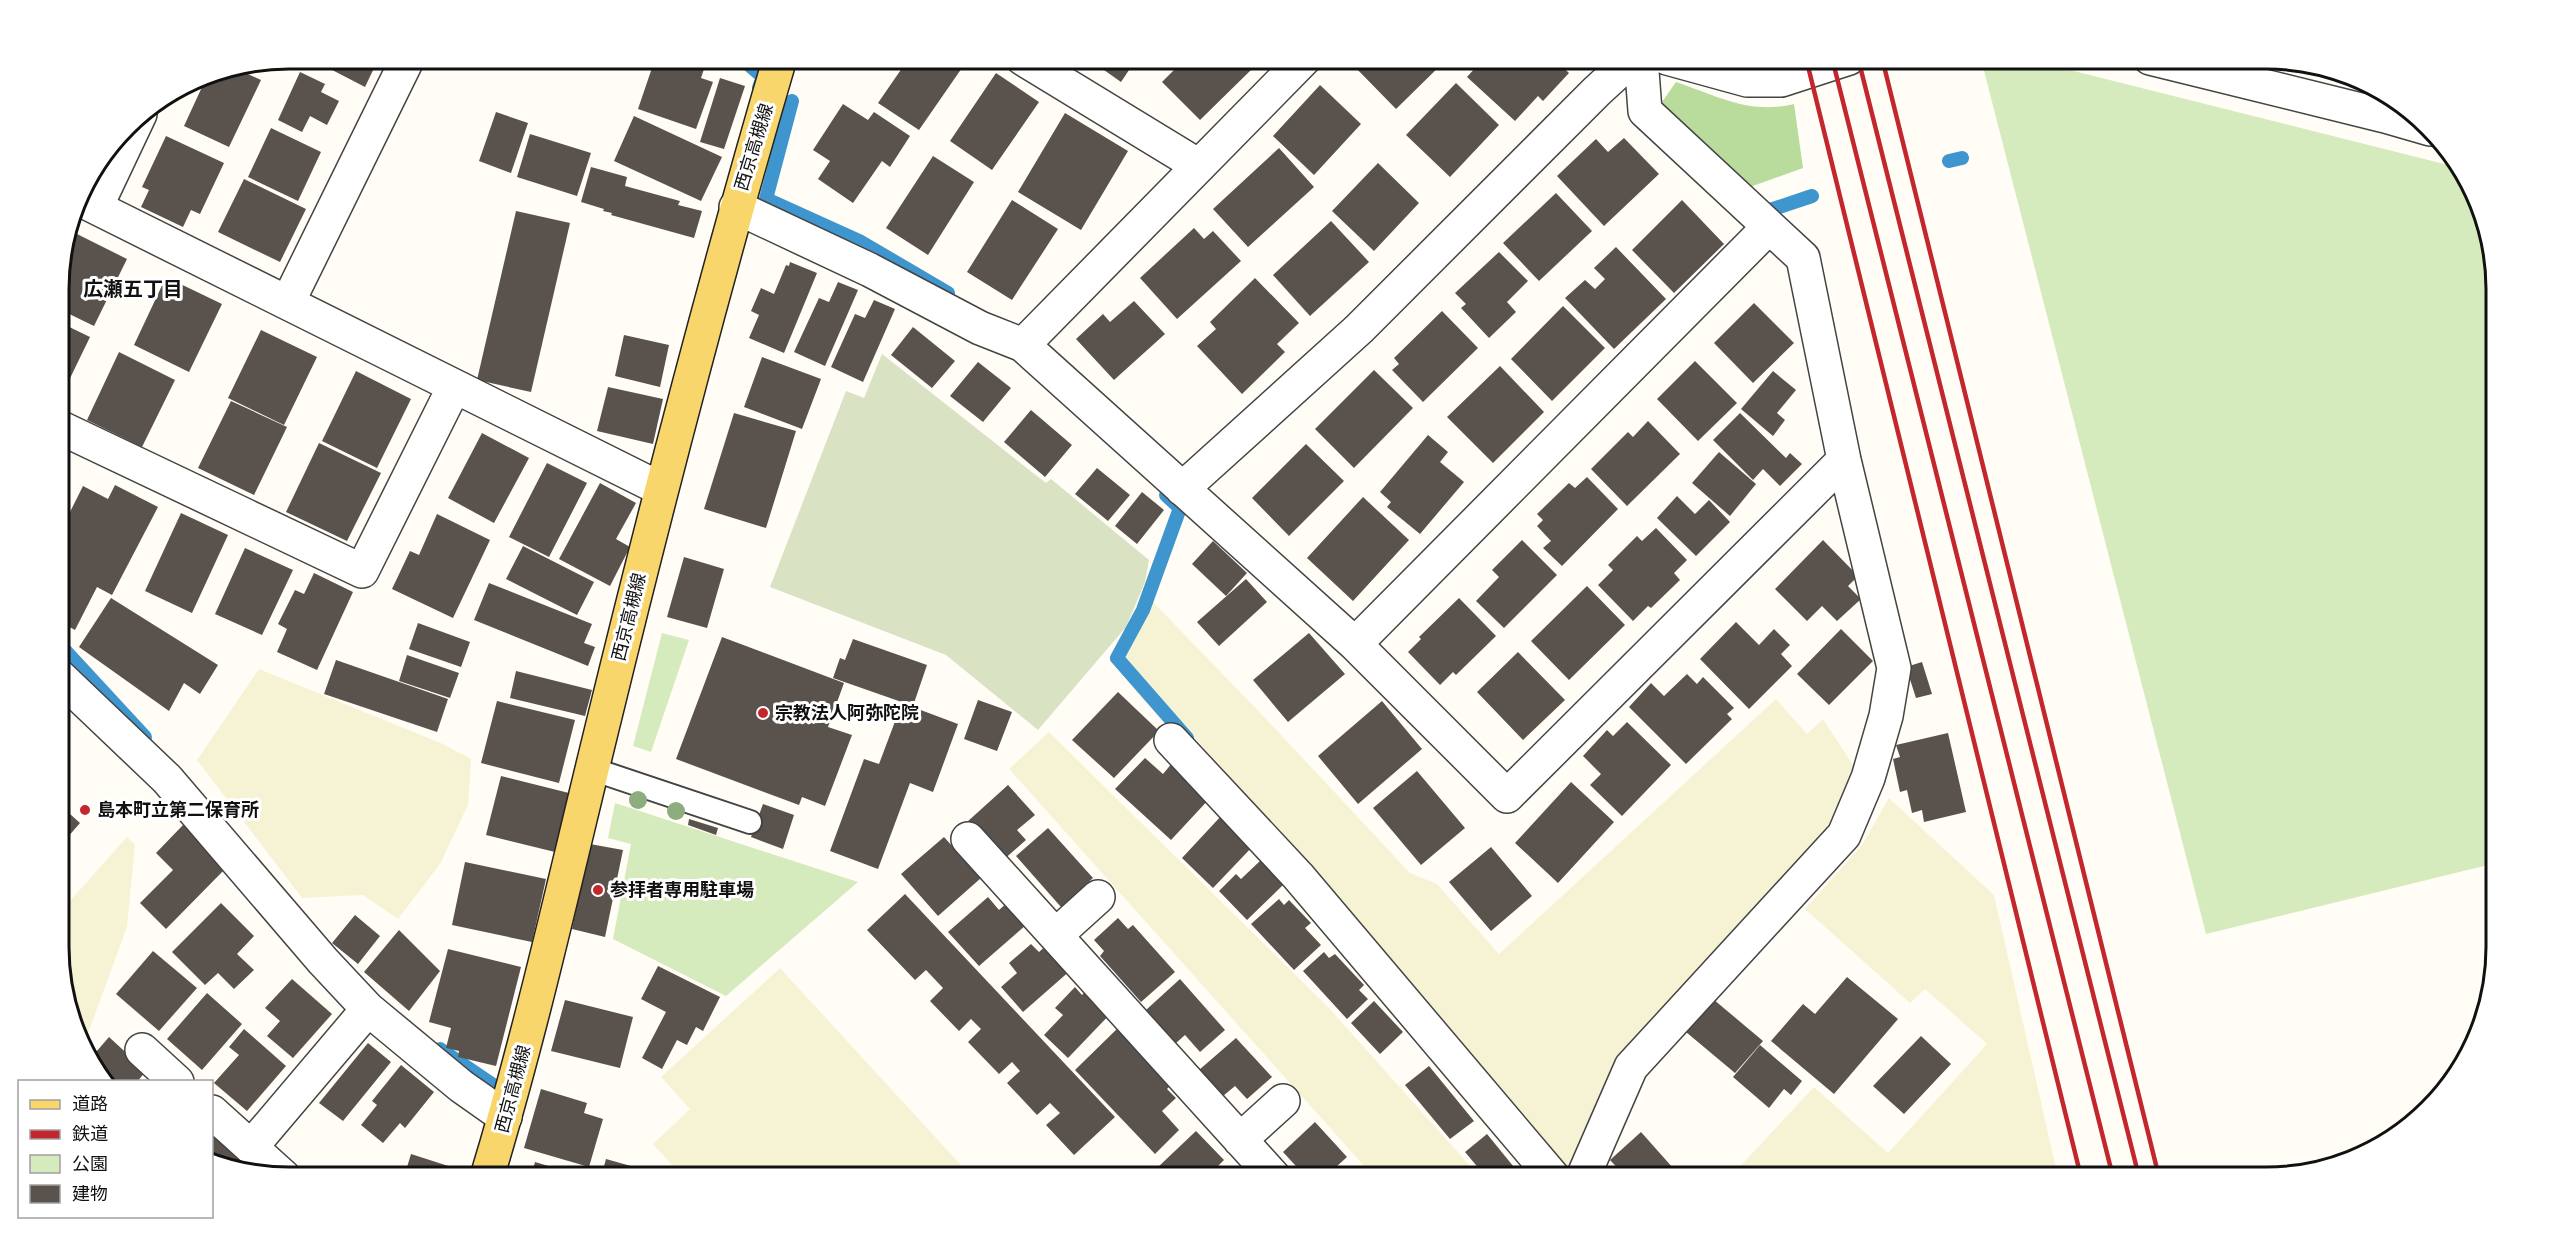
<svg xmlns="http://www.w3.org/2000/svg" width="2555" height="1236" viewBox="0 0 2555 1236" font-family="'IBM Plex Serif','Noto Sans JP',serif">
<rect width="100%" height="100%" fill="#fffdf5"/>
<path fill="#f6f3d4" d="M1153 602 1270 723 1410 873 1437 884 1499 954 1776 699 1807 734 1823 719 1862 779 1840 831 1620 1059 1569 1177 1315 872 1124 658Z
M259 669 443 744 471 759 468 805 440 864 398 919 363 895 302 898 197 760Z
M1049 732 1329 1008 1480 1177H1374L1009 769Z
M1889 798 1994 895 2058 1177H1730L1814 1087 1888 1153 1987 1044 1925 989 1910 1003 1805 909 1862 845Z
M127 837 135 845 127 927 83 1047 76 1035 61 978 60 912Z
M780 968 972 1177H683L653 1144 690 1109 661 1077Z"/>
<path fill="#d5ebbd" d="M1981 59H2026L2460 168 2479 201 2495 259 2496 863 2206 934Z
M662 633 689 640 651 752 633 746Z
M615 803 858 882 726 996 613 939 631 844 608 838Z"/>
<path fill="#b9dc9c" d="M1676 82C1717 96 1751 115 1794 104L1803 168 1747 188 1669 115 1662 102Z"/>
<path fill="#d9e3c4" d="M882 354 1046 483 1051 479 1149 560 1145 582 1126 627 1038 730 946 655 770 587 846 391 864 398Z"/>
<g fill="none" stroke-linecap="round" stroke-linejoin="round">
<path stroke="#3f96cf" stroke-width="14" d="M741 58 763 77 759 88
M792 101 766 199 861 242 948 293
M1949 161 1962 158
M1770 210 1812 196
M1166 495 1180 508 1143 610 1117 658 1187 738
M60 645 145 737
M440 1049 505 1093"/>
</g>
<path fill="#5a524d" d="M309 58H364L376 64 365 87Z
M661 58H674L704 69 701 78 713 82 696 129 638 109 654 62 659 64Z
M909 58H955L964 65 919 130 878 103Z
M1087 58H1137L1121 82Z
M1186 58H1240L1251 70 1200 120 1162 82Z
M1359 58H1448L1396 109 1353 65Z
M1484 58H1553L1569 73 1543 101 1538 96 1515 121 1467 77Z
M237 69 261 80 229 147 184 126 208 74Z
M300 72 325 84 321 92 339 101 327 125 310 116 302 132 278 120Z
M996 73 1039 102 992 170 950 141Z
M720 78 745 86 724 149 700 142Z
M1456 83 1499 125 1450 177 1406 135Z
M1320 85 1361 124 1314 175 1273 136Z
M843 104 868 120 874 112 910 136 890 167 882 161 853 203 818 179 830 161 813 150Z
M496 112 528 123 511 173 479 161Z
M1065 113 1128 151 1081 230 1018 192Z
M634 116 722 157 701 201 614 161Z
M271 128 321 152 298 201 248 177Z
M530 134 591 153 577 196 517 177Z
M166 136 224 163 200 214 191 210 183 227 141 207 149 190 142 187Z
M1624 138 1659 174 1604 226 1557 176 1596 139 1608 152Z
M1279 148 1314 187 1248 247 1213 209Z
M933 156 974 182 928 255 886 228Z
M1378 163 1419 203 1374 251 1332 211Z
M591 167 627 177 625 186 680 201 678 205 702 211 694 238 611 215 612 213 603 211 604 209 581 202Z
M244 179 306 209 280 262 218 232Z
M1556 193 1592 231 1539 281 1503 243Z
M1012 200 1058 229 1012 300 967 272Z
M1682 200 1724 244 1674 293 1632 250Z
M516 211 570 223 531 392 477 380Z
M1331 221 1369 262 1310 316 1273 275Z
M1194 228 1204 239 1213 231 1241 261 1177 319 1140 278Z
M71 231 127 259 94 326 59 309V273Z
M1616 247 1666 299 1614 349 1565 298 1585 280 1595 289 1605 279 1594 268Z
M1499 252 1528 281 1507 302 1516 312 1489 338 1461 308 1466 304 1455 293Z
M790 262 817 273 784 353 749 338 759 315 751 311 761 288 774 294 786 265 789 266Z
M166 277 222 304 189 372 134 345Z
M1255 278 1299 323 1277 344 1285 352 1242 394 1197 346 1216 329 1210 322Z
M838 282 858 290 825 366 794 352 819 298 829 302Z
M874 300 895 309 863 382 831 367 855 314 865 318Z
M1134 301 1165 334 1114 380 1076 339 1103 314 1110 322Z
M1754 303 1794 343 1753 383 1714 343Z
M1563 306 1605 348 1552 401 1511 359Z
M1442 311 1478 348 1423 402 1392 370 1399 364 1394 358Z
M59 322 90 337 59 401Z
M913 327 955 361 932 388 891 355Z
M261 330 317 357 284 425 228 398Z
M624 335 669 345 660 387 615 376Z
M119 352 175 380 142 447 87 420Z
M762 357 821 379 802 429 744 407Z
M1695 361 1737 403 1698 441 1657 399Z
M978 362 1011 388 983 422 950 396Z
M1500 366 1544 412 1493 463 1447 417Z
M1374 370 1413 408 1354 468 1315 429Z
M356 371 411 399 377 468 322 441Z
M1773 371 1796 390 1777 413 1785 420 1773 436 1741 409Z
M608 387 663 399 653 444 597 431Z
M231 401 287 427 254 495 198 468Z
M1031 410 1072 445 1045 477 1004 442Z
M734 413 796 431 766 528 704 509Z
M1740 413 1786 458 1790 453 1802 464 1780 486 1763 469 1753 480 1713 440Z
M1648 421 1680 454 1627 506 1591 469 1628 432 1633 437Z
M482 433 529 458 494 523 448 498Z
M1428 435 1448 452 1440 462 1464 482 1420 534 1387 507 1391 502 1380 492Z
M319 443 381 473 347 541 286 512Z
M1306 444 1344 481 1289 536 1252 498Z
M1719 452 1756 484 1730 516 1692 483Z
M547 463 587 483 549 557 509 537Z
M1097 468 1130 495 1108 521 1075 494Z
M1587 477 1618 509 1562 566 1543 548 1551 541 1537 526 1543 520 1537 514 1569 483 1575 488Z
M600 483 636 503 616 539 630 547 610 586 559 559Z
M115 485 158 507 112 595 97 587 75 630 60 622V532L83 486 108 499Z
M1142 492 1164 510 1137 544 1115 526Z
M1677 496 1695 514 1709 500 1730 522 1696 556 1657 518Z
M1363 497 1409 540 1353 601 1307 558Z
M181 513 228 535 192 613 145 591Z
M437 514 490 540 453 618 392 589 410 551 419 555Z
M1656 528 1687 560 1674 573 1680 580 1651 608 1648 606 1633 621 1598 585 1613 570 1608 565 1637 536 1642 541Z
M1522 540 1557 575 1504 628 1476 601 1499 577 1492 570Z
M1823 540 1858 576 1848 586 1861 599 1837 621 1822 606 1807 621 1775 589Z
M1213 541 1247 573 1226 596 1192 564Z
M523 546 594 582 577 615 506 579Z
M245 548 293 570 262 635 215 614Z
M684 557 724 569 707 628 667 617Z
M314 573 353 592 317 670 277 652 287 629 278 624 295 590 304 594Z
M1246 579 1267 602 1219 646 1197 622Z
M489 583 592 624 584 643 595 647 588 666 474 620Z
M1587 586 1625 625 1569 680 1531 641Z
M111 598 218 665 200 694 184 683 169 711 79 647Z
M1459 598 1496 636 1456 675 1453 672 1440 685 1408 652 1421 639 1419 637Z
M1736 622 1759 645 1774 629 1790 645 1781 654 1792 666 1749 709 1700 659Z
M418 623 470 642 461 667 409 649Z
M1841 629 1873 661 1829 705 1797 674Z
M1309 633 1345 674 1288 722 1253 680Z
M722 637 844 683 828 727 852 735 825 806 802 797 799 805 676 759Z
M853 639 927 665 913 706 833 678 840 658 845 660Z
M1518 652 1565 700 1523 740 1477 692Z
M407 655 459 673 450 698 399 681Z
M336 660 448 699 437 732 324 694Z
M1922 662 1932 694 1916 698 1906 667Z
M516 671 592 690 585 716 510 698Z
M1687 674 1697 684 1703 677 1734 708 1727 714 1732 719 1686 764 1629 707 1651 683 1664 696Z
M1118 692 1159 731 1114 778 1072 740Z
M978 700 1012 712 997 751 964 739Z
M497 701 575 720 559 783 481 763Z
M1382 701 1422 749 1358 804 1318 756Z
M902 703 958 724 933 792 910 783 878 869 830 851 864 759 879 764Z
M1627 722 1671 765 1622 816 1590 785 1601 774 1583 756 1607 730 1613 736Z
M1948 733 1966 812 1924 822 1922 810 1912 813 1907 790 1900 792 1893 759 1900 757 1896 745Z
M1145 758 1163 774 1173 762 1211 797 1171 840 1115 789Z
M1417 771 1465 828 1421 865 1373 808Z
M501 776 569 793 555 852 486 835Z
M1571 782 1614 822 1558 883 1515 843Z
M1008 785 1035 815 1017 830 1026 840 1002 861 967 822Z
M763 804 794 815 783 849 751 837Z
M60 805 80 823 60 846Z
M1222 815 1254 845 1213 888 1182 858Z
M689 819 718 828 716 835 688 825Z
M183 825 226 868 166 929 140 903 173 870 156 853Z
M1048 828 1093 878 1061 907 1016 856Z
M944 837 981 878 938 916 901 874Z
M590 844 623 850 605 937 572 929Z
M1491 847 1532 896 1491 931 1449 882Z
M1260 861 1283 885 1247 920 1219 891 1236 874 1241 879Z
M465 862 546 879 532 942 452 925Z
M905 894 1115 1117 1074 1155 1046 1125 1060 1113 1050 1103 1037 1115 1007 1083 1020 1071 1012 1062 999 1074 968 1042 981 1029 971 1019 959 1031 930 1001 943 988 926 970 915 980 867 930Z
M988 897 999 910 1008 902 1027 924 979 966 948 932Z
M1279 899 1284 905 1289 900 1311 923 1305 928 1321 945 1294 970 1251 924Z
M221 903 254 936 237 954 254 970 234 989 218 973 205 985 172 952Z
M355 915 380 936 358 964 332 943Z
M1118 918 1128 929 1133 925 1175 972 1141 1002 1100 956 1104 951 1094 940Z
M399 930 440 971 409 1011 364 972Z
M1049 943 1072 969 1023 1012 1001 987 1017 973 1009 963 1031 944 1039 952Z
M448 949 521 967 496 1066 458 1057 459 1051 446 1048 451 1028 429 1022Z
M153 951 197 988 159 1031 116 994Z
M1324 952 1329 958 1335 954 1364 985 1359 990 1368 999 1347 1019 1303 971Z
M658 966 720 997 703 1031 696 1027 687 1045 677 1040 662 1069 642 1058 666 1012 641 999Z
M1847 977 1898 1019 1834 1094 1771 1041 1803 1004 1815 1014Z
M292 979 332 1014 293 1058 267 1036 280 1021 265 1008Z
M1180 979 1225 1030 1200 1052 1185 1035 1176 1043 1146 1010Z
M1075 987 1082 995 1089 987 1114 1010 1068 1058 1044 1035 1063 1015 1055 1008Z
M207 993 242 1024 202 1070 167 1039Z
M1713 999 1763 1041 1735 1073 1686 1032Z
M565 1000 633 1017 620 1068 551 1051Z
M1374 1001 1403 1032 1380 1054 1351 1023Z
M1121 1025 1175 1081 1167 1089 1176 1098 1162 1111 1179 1130 1155 1154 1075 1070Z
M244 1029 286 1066 247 1111 214 1083 239 1055 229 1047Z
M1921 1036 1951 1064 1904 1114 1873 1086Z
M109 1037 146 1071 137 1082H103L90 1059Z
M1236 1038 1272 1077 1247 1099 1235 1086 1223 1096 1199 1070Z
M368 1043 391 1062 343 1121 319 1103Z
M1760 1045 1802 1081 1791 1095 1784 1089 1769 1108 1733 1077Z
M401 1065 434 1092 405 1128 400 1123 383 1143 361 1125 377 1105 372 1101Z
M1429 1066 1474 1121 1450 1139 1405 1085Z
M541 1089 587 1103 584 1113 603 1119 589 1167 524 1148Z
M1315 1122 1347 1157 1325 1177H1306L1283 1152Z
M212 1128 244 1157 235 1167 212 1162Z
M1196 1131 1224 1160 1207 1177H1165L1157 1168Z
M1641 1132 1681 1177H1626L1610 1160Z
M1487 1134 1522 1177H1486L1465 1152Z
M411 1154 467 1172 466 1177H404Z
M606 1159 638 1168 635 1177H601Z
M535 1162 585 1177H531Z"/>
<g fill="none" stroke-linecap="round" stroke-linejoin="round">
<defs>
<path id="lane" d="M592 769 750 822"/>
<path id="street" d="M1022 58 1199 166
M1667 58 1747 80H1781L1849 58
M2150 58 2385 116 2430 129
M79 199 661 489
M96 207 140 114
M736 207 870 270 980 328 1023 345 1355 644 1507 796 1844 460
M288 302 408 58
M1023 345 1305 58
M59 427 362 571 454 387
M1182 489 1359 329 1597 91 1633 58
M1355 644 1769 227
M60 677 167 779 323 961 368 1009 461 1086 505 1117
M1171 740 1298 876 1553 1177
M968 839 1274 1177
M1056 935 1098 897
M142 1050 177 1082
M212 1112 284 1177
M1240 1140 1283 1101
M251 1147 368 1009
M1583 1177 1631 1067 1844 835 1868 778 1886 716 1894 668 1844 460 1803 258 1645 111 1641 58"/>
<path id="primary" d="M487 1177C533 1025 567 870 605 716 659 495 716 276 780 58"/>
</defs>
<use href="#lane" stroke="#444" stroke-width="26"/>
<use href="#street" stroke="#444" stroke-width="36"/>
<use href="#primary" stroke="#222" stroke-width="36"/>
<use href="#lane" stroke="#fff" stroke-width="22"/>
<use href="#street" stroke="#fff" stroke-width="33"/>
<use href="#primary" stroke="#f9d66b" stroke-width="33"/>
<path stroke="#c4262e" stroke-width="4.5" d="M1806 58 2081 1177
M1832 58 2113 1177
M1858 58 2139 1177
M1882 58 2159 1177"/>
</g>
<g fill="#8dad7f">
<circle cx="638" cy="800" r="9"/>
<circle cx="676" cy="811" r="9"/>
</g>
<g fill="#c4262e" stroke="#fff" stroke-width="2">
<circle cx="763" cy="713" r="6"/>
<circle cx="85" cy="810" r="6"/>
<circle cx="598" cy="890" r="6"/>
</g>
<g text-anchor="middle" stroke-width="6" stroke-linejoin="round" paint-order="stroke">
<g font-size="18" fill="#111" stroke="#fff">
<text transform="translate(754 147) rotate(-73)" y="6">西京高槻線</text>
<text transform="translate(629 617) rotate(-76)" y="6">西京高槻線</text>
<text transform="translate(513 1089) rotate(-75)" y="6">西京高槻線</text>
</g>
<g font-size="18" font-weight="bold" fill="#111" stroke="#fff" text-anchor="start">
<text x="775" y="719">宗教法人阿弥陀院</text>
<text x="97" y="816">島本町立第二保育所</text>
<text x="610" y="896">参拝者専用駐車場</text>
</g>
<g font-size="20" font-weight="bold" fill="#111" stroke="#fff">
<text x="133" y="296">広瀬五丁目</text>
</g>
</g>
<path d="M0 0H2555V1236H0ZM289 69H2266A220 220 0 0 1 2486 289V947A220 220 0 0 1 2266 1167H289A220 220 0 0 1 69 947V289A220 220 0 0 1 289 69Z" fill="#fff" fill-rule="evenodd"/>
<path fill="none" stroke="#111" stroke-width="3" d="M289 69H2266A220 220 0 0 1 2486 289V947A220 220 0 0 1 2266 1167H289A220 220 0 0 1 69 947V289A220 220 0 0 1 289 69Z"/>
<rect x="18" y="1080" width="195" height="138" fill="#ffffff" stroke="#a0a0a0" stroke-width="1.5"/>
<rect x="30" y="1100" width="30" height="9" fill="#f9d66b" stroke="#a0a0a0" stroke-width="1.5"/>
<text x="72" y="1110" font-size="18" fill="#111111">道路</text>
<rect x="30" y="1130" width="30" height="9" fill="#c4262e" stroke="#a0a0a0" stroke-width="1.5"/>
<text x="72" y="1140" font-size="18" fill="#111111">鉄道</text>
<rect x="30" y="1155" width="30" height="18" fill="#d5ebbd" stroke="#a0a0a0" stroke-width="1.5"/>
<text x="72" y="1170" font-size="18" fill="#111111">公園</text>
<rect x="30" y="1185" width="30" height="18" fill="#5a524d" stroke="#a0a0a0" stroke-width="1.5"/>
<text x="72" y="1200" font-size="18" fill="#111111">建物</text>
</svg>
